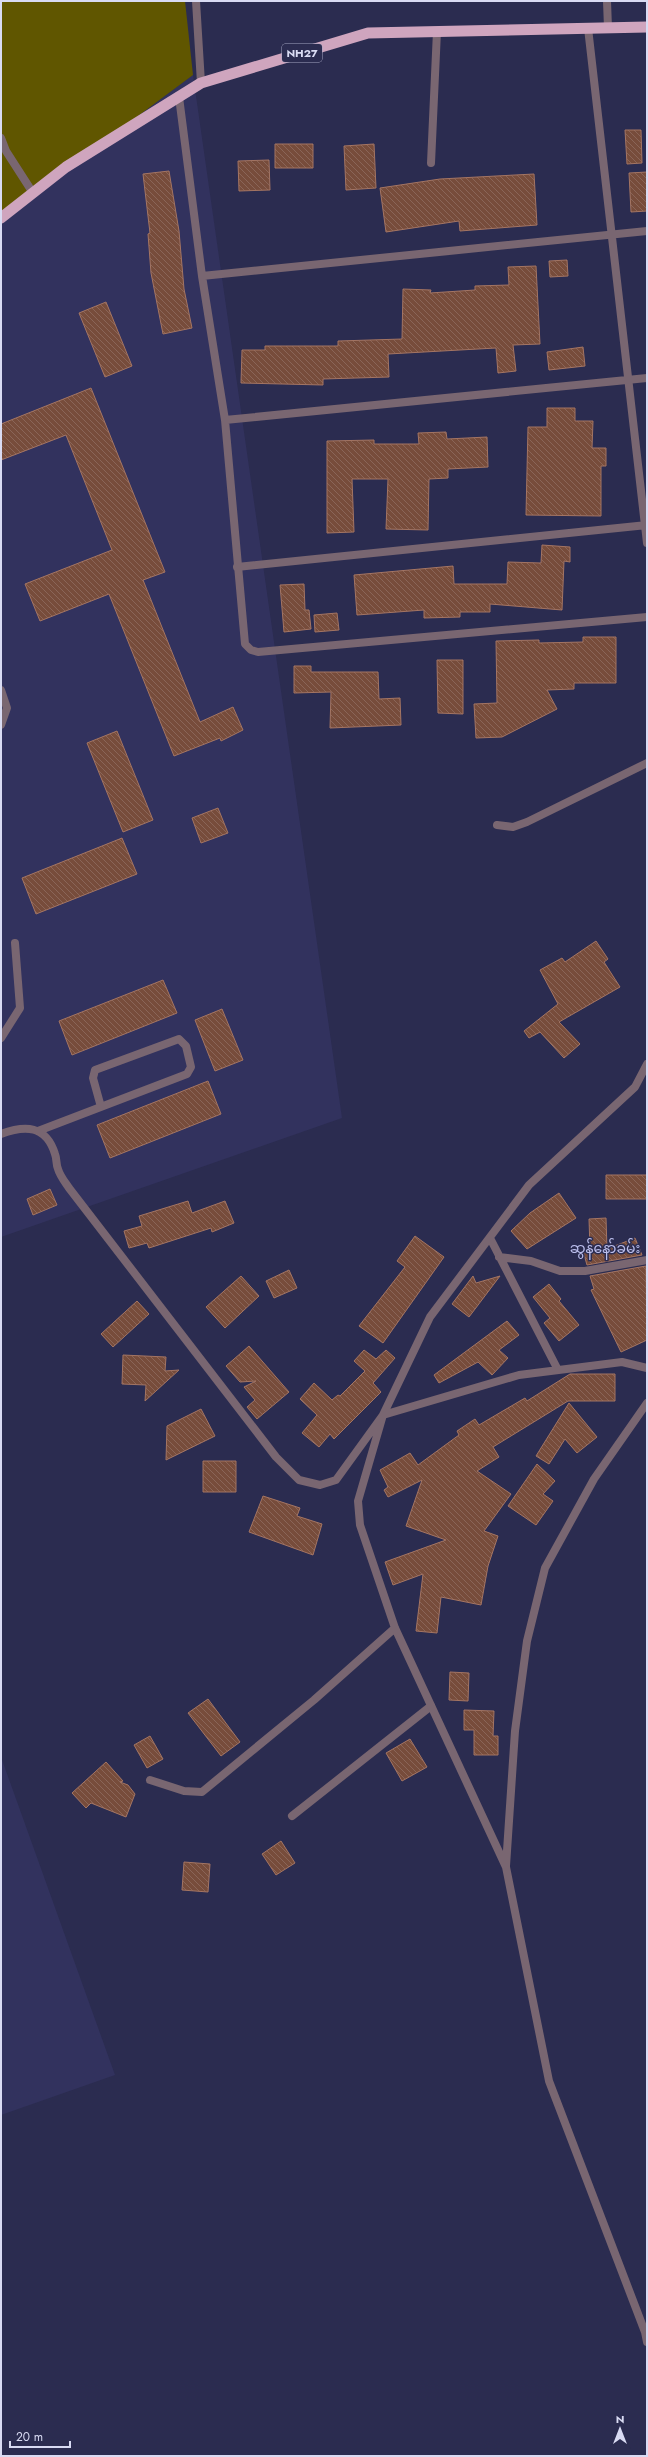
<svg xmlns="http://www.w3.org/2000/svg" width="648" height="2457" viewBox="0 0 648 2457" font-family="Jost,'Noto Sans Myanmar',sans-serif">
<defs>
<pattern id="building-back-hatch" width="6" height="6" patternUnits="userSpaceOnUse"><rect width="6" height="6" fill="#774c3b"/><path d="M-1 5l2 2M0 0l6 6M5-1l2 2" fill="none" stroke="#8a6558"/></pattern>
</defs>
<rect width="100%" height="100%" fill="#2b2c50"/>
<path fill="#32325e" d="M193 75 342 1118 1 1237V218Z
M1 1757 115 2075 1 2115Z"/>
<path fill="#605600" d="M1 1H185L193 75 1 218Z"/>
<path fill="url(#building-back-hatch)" stroke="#a47563" d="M625 130H641L642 163 627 164Z
M275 144H313V168H275Z
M374 144 376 188 346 190 344 146Z
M269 160 270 190 239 191 238 161Z
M169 171 179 231 184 289 192 328 163 334 151 273 148 234 150 233 143 174Z
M647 172V211L631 212 629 173Z
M534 174 537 225 460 231 459 221 386 232 380 188 440 179Z
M567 260 568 276 550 277 549 261Z
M536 266 540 344 513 345 516 371 498 373 496 348 388 354 389 377 323 379V385L241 383 242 350H265V346H338V341L402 339 403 289 431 290 430 293 475 290V286L509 285 508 267Z
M106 302 132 366 105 377 79 313Z
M583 347 585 366 549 370 547 352Z
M91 388 165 572 143 580 200 722 233 707 243 730 221 741 220 738 174 756 109 594 40 621 25 584 112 550 66 435 1 460V424Z
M547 408H575V421H593L592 448H606V466H601V516L526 515 528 427H547Z
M446 432 447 439 487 437 488 467 448 469V478L429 479 428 530 386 529 388 479H352L354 532 327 533V441L374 440V444H419L418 433Z
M542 545 570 547V562L564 561 562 610 490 604V612H460V617L424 618V610L357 615 354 575 453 566 454 584H507L508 562 541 563Z
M304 584 305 610H309L311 629 284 632 280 585Z
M337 613 339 630 315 632 314 615Z
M583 637H616V683H574V689L547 690 557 709 502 737 476 738 474 704 497 703 496 641 539 640V643L583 642Z
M437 660H463V714L438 713Z
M294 666H311V672H378L379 699 400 698 401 725 330 728 331 692 294 693Z
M117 731 153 820 123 832 87 743Z
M218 808 228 833 201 843 192 818Z
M122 838 137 874 36 914 22 878Z
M596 941 608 959 604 962 620 987 559 1022 580 1044 564 1058 540 1032 529 1038 524 1031 558 1004 540 970 562 958 565 962Z
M163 980 177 1013 72 1055 59 1021Z
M222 1009 243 1060 215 1071 195 1020Z
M208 1081 221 1114 110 1158 97 1125Z
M606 1175H647V1199H606Z
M50 1189 57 1205 33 1215 27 1199Z
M559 1193 576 1218 527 1249 511 1231 530 1213Z
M188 1201 192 1213 225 1201 234 1223 212 1232 211 1228 149 1248 147 1243 129 1248 124 1231 142 1226 139 1216Z
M606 1218 607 1249 635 1238 642 1255 587 1265 583 1251 590 1249 589 1219Z
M415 1236 444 1257 383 1343 359 1326 405 1267 397 1261Z
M646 1266 647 1340 621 1352 591 1290 594 1289 590 1276Z
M289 1270 297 1288 274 1298 266 1281Z
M241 1276 259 1296 225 1328 206 1307Z
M473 1276 476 1283 500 1276 469 1317 452 1304Z
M549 1284 561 1299 559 1301 579 1325 559 1341 544 1323 550 1318 533 1297Z
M137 1301 149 1314 113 1347 101 1334Z
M507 1321 519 1335 499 1350 508 1358 492 1375 478 1362 439 1383 434 1375Z
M249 1346 289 1392 257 1419 247 1407 255 1400 244 1387 256 1381 240 1382 226 1366Z
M364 1350 376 1359 386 1350 395 1358 373 1383 381 1392 334 1439 330 1434 319 1447 302 1433 317 1415 300 1399 314 1383 332 1400 338 1395 340 1396 365 1371 354 1361Z
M123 1355 166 1357 165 1371 179 1370 145 1401 146 1385 122 1384Z
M570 1374H615V1401H568L493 1447 499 1457 477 1471 511 1494 484 1531 498 1536 488 1566 481 1605 441 1597 437 1633 416 1631 423 1574 393 1585 385 1562 446 1540 406 1526 422 1480 388 1497 384 1490 388 1487 380 1470 410 1453 418 1465 459 1435 457 1431 475 1419 479 1425 525 1398 527 1401Z
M569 1403 597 1437 577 1453 565 1439 549 1464 536 1456Z
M201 1409 215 1436 166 1460 167 1426Z
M203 1461H236V1492H203Z
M537 1464 555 1481 543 1494 553 1501 536 1525 508 1506Z
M263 1496 300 1508 297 1516 322 1524 313 1555 249 1532Z
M450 1672 469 1673 468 1701 449 1700Z
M208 1699 240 1742 221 1756 188 1713Z
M464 1710 494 1711 493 1736H498V1755H474V1730H464Z
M150 1736 163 1759 147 1768 134 1745Z
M410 1739 427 1767 402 1781 386 1753Z
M106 1762 123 1781 120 1782 128 1785 135 1794 126 1817 91 1803 86 1808 72 1793Z
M281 1841 295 1863 276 1875 262 1854Z
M184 1862 210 1864 208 1892 182 1890Z"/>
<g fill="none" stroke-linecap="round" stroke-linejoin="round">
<path stroke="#796671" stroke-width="8" d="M1 138 6 151 33 193
M431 163 437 31
M1 690 7 708 1 725
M497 825 513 827 527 822 647 763
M1 1038 20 1008 15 943
M292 1816 431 1706"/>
<path stroke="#796671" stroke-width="8" d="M196 1 201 83
M607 1 608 28
M588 28 647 543
M179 97 202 276 225 420 245 644 251 650 258 652 647 617
M202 276 647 231
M225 420 647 378
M237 567 647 525
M647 1064 635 1087 529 1185 430 1317 383 1415 358 1501 360 1525 395 1628 506 1867 549 2081 645 2332 647 2342
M38 1131 187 1074 191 1067 186 1046 179 1039 95 1070 93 1078 101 1107
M1 1134C25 1125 46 1125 55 1154 57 1159 56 1165 58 1169 60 1176 65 1182 69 1188L276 1457 299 1480 320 1485 336 1480 383 1415 519 1375 622 1362 647 1368
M490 1238 558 1370
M499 1257 531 1261 560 1271H585L647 1260
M150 1780 184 1791 202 1792 314 1700 395 1628
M506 1866 515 1731 527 1641 545 1568 594 1479 647 1403"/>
<path stroke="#cfa5be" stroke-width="11" d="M1 218 66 167 201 83 368 33 647 27"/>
</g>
<g text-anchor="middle" stroke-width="3" stroke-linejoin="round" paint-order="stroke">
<rect fill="#2b2c50" stroke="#a5a6c2" stroke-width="1" x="282" y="44" width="40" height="18" rx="3"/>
<g font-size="11" font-weight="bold" fill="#d9dbf3">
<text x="302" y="57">NH27</text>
</g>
<g font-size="14" fill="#bbbeec" stroke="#2b2c50">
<text x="605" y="1253">ဆွန်နော်ခမ်း</text>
</g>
</g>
<rect width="648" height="2457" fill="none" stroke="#d9dbf3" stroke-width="4"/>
<g transform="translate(620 2429)" stroke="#2b2c50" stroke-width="3" paint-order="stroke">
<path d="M0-3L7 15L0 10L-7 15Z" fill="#d9dbf3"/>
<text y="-6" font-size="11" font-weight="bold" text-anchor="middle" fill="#d9dbf3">N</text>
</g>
<path d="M10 2441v6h60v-6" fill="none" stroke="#d9dbf3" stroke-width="2"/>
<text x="16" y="2441" font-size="12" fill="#d9dbf3" stroke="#2b2c50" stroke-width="3" paint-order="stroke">20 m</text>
</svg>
